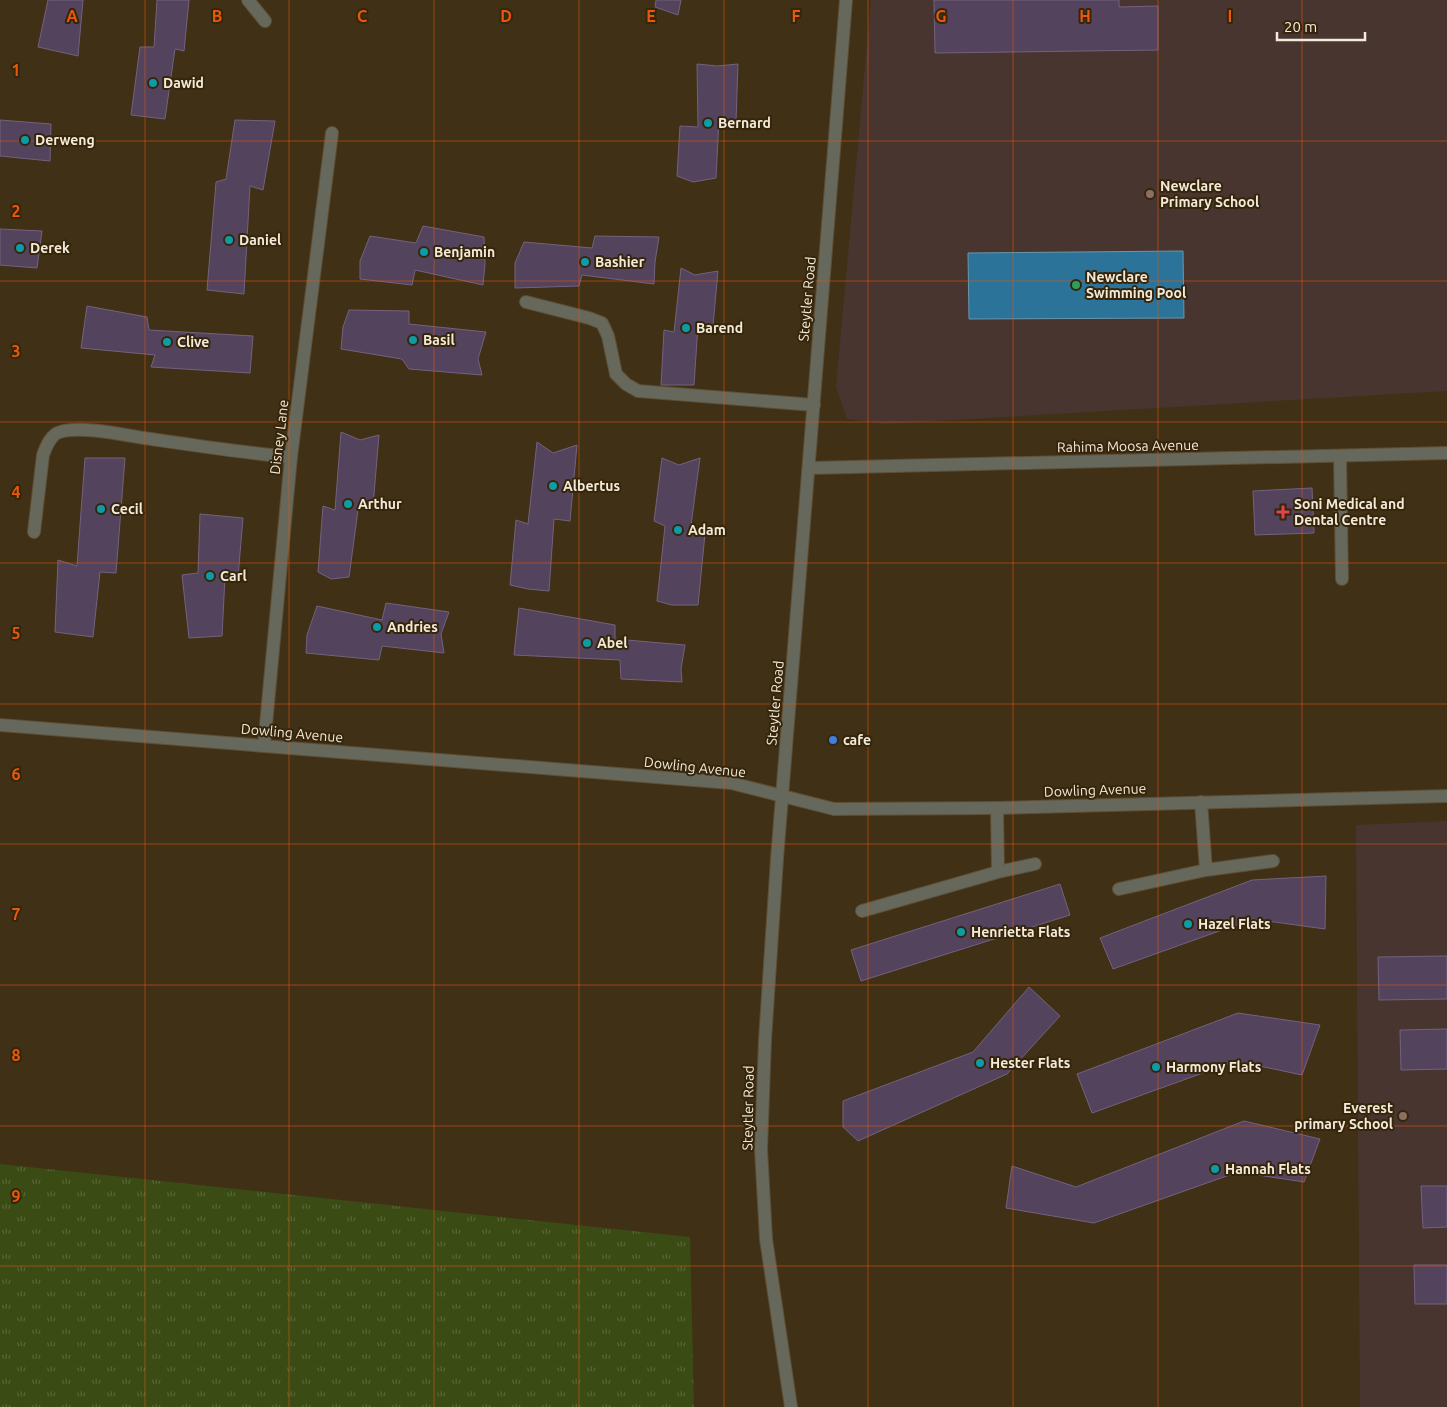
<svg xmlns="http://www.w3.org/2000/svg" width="1447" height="1407" viewBox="0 0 1447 1407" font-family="Ubuntu,sans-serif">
<defs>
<pattern id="grass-tufts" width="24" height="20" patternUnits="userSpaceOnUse" patternTransform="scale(1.25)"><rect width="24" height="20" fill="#3b4b14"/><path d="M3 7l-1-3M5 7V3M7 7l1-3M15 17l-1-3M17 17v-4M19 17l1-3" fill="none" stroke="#586536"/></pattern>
</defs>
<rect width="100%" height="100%" fill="#403015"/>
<path fill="#493530" d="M871 0H1447V391L884 424 847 419 836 387Z
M1447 821V1407H1360L1356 825Z"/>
<path fill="url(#grass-tufts)" d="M0 1164 690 1237 694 1407H0Z"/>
<path fill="#2c739a" stroke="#6897ad" d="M1183 251 1184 318 969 319 968 253Z"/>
<path fill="#54435d" stroke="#73627d" d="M48 0H83L78 56 38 47Z
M157 0H189L184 51 175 49 165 119 131 115 140 47H154Z
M656 0H681L678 15 655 7Z
M934 0H1119V7L1158 6V50L935 53Z
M697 64 717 66 738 64 736 121 719 119 716 178 693 182 677 176 680 126 698 127Z
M0 120 51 124 50 161 0 156Z
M235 120 275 121 263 190 250 186 244 294 207 290 216 182 226 179Z
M423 226 484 237 485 264 483 285 415 270 412 285 360 279V261L370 236 416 243Z
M0 229 42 231 37 268 0 265Z
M595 236 659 237 655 262 654 284 582 275 579 286 515 288V263L524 242 592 248Z
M681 268 695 275 718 271 713 326 698 325 694 385H661L664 330 674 332Z
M87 306 147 317 149 330 253 336 250 373 151 367 155 355 81 348Z
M349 310 409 311V324L486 332 478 359 482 375 409 369 402 359 341 349 343 327Z
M341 432 360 440 379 435 373 506 359 503 349 577 331 579 318 572 323 506 335 510Z
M537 442 553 453 577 445 570 521 554 519 549 591 528 589 510 585 516 520 528 524Z
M85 458H125L116 573 100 572 93 637 55 632 58 560 77 566Z
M662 458 679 465 700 458 690 533 705 534 698 605H672L657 601 665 526 654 521Z
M1312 488 1314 533 1255 535 1253 491Z
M200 514 243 518 238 577H225L222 636 189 638 182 575 198 573Z
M386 603 449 612 441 634 444 653 382 646 379 660 306 653 307 635 317 606 382 620Z
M519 608 615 625V639L685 645 681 669 682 682 621 679 620 660 514 655Z
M1326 876 1325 929 1253 919 1113 969 1100 938 1252 880Z
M1060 884 1070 915 861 981 851 950Z
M1447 956V999L1379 1000 1378 957Z
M1029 987 1060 1016 1007 1074 858 1141 843 1127V1101L973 1052Z
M1238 1013 1320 1025 1302 1075 1236 1061 1092 1113 1077 1074Z
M1447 1029V1069L1401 1070 1400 1030Z
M1244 1121 1320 1139 1304 1182 1238 1172 1094 1223 1006 1208 1012 1166 1076 1187Z
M1421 1186H1447V1227L1423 1228Z
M1414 1265H1447V1304H1415Z"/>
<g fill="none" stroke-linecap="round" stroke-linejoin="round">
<defs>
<path id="lane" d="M248 0 265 21
M526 302 589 318 602 323 608 336 616 374 626 384 638 391 814 405
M1340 456 1342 579
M34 532 43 455C46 447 51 434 60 432 80 425 129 436 151 439 198 446 244 453 291 457
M1206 870 1273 861
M998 872 1035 864
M1119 889 1206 870 1201 802
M862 911 998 872 997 808"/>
<path id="street" d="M810 468 1447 453
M0 725 731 783 834 809 997 808 1447 796
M264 746 291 457 332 133
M791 1407 766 1239 761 1149 765 1040 777 859 846 0"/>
</defs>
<use href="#lane" stroke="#5d4e35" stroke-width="14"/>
<use href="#street" stroke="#5d4e35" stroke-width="14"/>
<use href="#lane" stroke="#65685b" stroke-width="12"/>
<use href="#street" stroke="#65685b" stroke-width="12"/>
</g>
<path fill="none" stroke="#e8590c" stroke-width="1" stroke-opacity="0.55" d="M145 0V1407M289 0V1407M434 0V1407M579 0V1407M724 0V1407M868 0V1407M1013 0V1407M1158 0V1407M1302 0V1407M0 141H1447M0 281H1447M0 422H1447M0 563H1447M0 704H1447M0 844H1447M0 985H1447M0 1126H1447M0 1266H1447"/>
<g fill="#0f9aa8" stroke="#35260b" stroke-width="2">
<circle cx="153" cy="83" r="5"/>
<circle cx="708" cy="123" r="5"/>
<circle cx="25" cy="140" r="5"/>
<circle cx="229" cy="240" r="5"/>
<circle cx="20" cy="248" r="5"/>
<circle cx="424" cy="252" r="5"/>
<circle cx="585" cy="262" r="5"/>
<circle cx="686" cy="328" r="5"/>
<circle cx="413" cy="340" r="5"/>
<circle cx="167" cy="342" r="5"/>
<circle cx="553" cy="486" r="5"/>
<circle cx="348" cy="504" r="5"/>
<circle cx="101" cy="509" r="5"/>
<circle cx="678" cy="530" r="5"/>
<circle cx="210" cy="576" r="5"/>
<circle cx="377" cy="627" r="5"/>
<circle cx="587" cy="643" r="5"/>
<circle cx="1188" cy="924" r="5"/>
<circle cx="961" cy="932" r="5"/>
<circle cx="980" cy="1063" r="5"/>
<circle cx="1156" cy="1067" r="5"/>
<circle cx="1215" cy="1169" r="5"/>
</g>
<g fill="#8d6e63" stroke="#35260b" stroke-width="2">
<circle cx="1150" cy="194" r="5"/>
<circle cx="1403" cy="1116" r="5"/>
</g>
<circle fill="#2e9e5b" stroke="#35260b" stroke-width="2" cx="1076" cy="285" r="5"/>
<path fill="#e0444e" stroke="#35260b" stroke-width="2" d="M1280.5 504.5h5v5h5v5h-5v5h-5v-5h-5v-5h5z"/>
<circle fill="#3f7fe0" stroke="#35260b" stroke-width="2" cx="833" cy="740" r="5"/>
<g text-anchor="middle" stroke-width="4" stroke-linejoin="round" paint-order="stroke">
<g font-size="14" font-weight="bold" fill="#f4eada" stroke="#35260b" text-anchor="start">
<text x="163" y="88">Dawid</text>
<text x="718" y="128">Bernard</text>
<text x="35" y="145">Derweng</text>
<text x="1160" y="191">Newclare<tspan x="1160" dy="16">Primary School</tspan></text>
<text x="239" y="245">Daniel</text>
<text x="30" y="253">Derek</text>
<text x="434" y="257">Benjamin</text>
<text x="595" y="267">Bashier</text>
<text x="1086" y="282">Newclare<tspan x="1086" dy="16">Swimming Pool</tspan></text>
<text x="696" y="333">Barend</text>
<text x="423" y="345">Basil</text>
<text x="177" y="347">Clive</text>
<text x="563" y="491">Albertus</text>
<text x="358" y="509">Arthur</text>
<text x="1294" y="509">Soni Medical and<tspan x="1294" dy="16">Dental Centre</tspan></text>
<text x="111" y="514">Cecil</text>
<text x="688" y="535">Adam</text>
<text x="220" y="581">Carl</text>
<text x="387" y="632">Andries</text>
<text x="597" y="648">Abel</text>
<text x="843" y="745">cafe</text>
<text x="1198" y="929">Hazel Flats</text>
<text x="971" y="937">Henrietta Flats</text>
<text x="990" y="1068">Hester Flats</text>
<text x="1166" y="1072">Harmony Flats</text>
<text x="1393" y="1113" text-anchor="end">Everest<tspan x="1393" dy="16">primary School</tspan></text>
<text x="1225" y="1174">Hannah Flats</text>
</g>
<g font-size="14" fill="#f4eada" stroke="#35260b">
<text transform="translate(807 299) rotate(-85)" y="5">Steytler Road</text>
<text transform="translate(279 437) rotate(-83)" y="5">Disney Lane</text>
<text transform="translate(1128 446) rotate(-1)" y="5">Rahima Moosa Avenue</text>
<text transform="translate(775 703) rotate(-85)" y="5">Steytler Road</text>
<text transform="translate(292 733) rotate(5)" y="5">Dowling Avenue</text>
<text transform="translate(695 767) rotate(6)" y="5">Dowling Avenue</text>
<text transform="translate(1095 790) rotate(-2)" y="5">Dowling Avenue</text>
<text transform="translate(748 1108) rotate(-89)" y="5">Steytler Road</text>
</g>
</g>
<g font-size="16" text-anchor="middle" font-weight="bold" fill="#e8590c" stroke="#35260b" stroke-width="4" stroke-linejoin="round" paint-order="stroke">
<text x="72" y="22">A</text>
<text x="217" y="22">B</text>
<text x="362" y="22">C</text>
<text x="506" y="22">D</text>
<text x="651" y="22">E</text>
<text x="796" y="22">F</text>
<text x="941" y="22">G</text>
<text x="1085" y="22">H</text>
<text x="1230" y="22">I</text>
<text x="16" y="76">1</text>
<text x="16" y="217">2</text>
<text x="16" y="357">3</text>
<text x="16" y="498">4</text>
<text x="16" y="639">5</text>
<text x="16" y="780">6</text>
<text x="16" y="920">7</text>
<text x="16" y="1061">8</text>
<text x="16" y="1202">9</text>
</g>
<path d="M1277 32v8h88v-8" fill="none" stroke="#f4eada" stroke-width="2.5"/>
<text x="1284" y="32" font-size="15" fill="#f4eada" stroke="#35260b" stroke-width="4" paint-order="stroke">20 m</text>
</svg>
